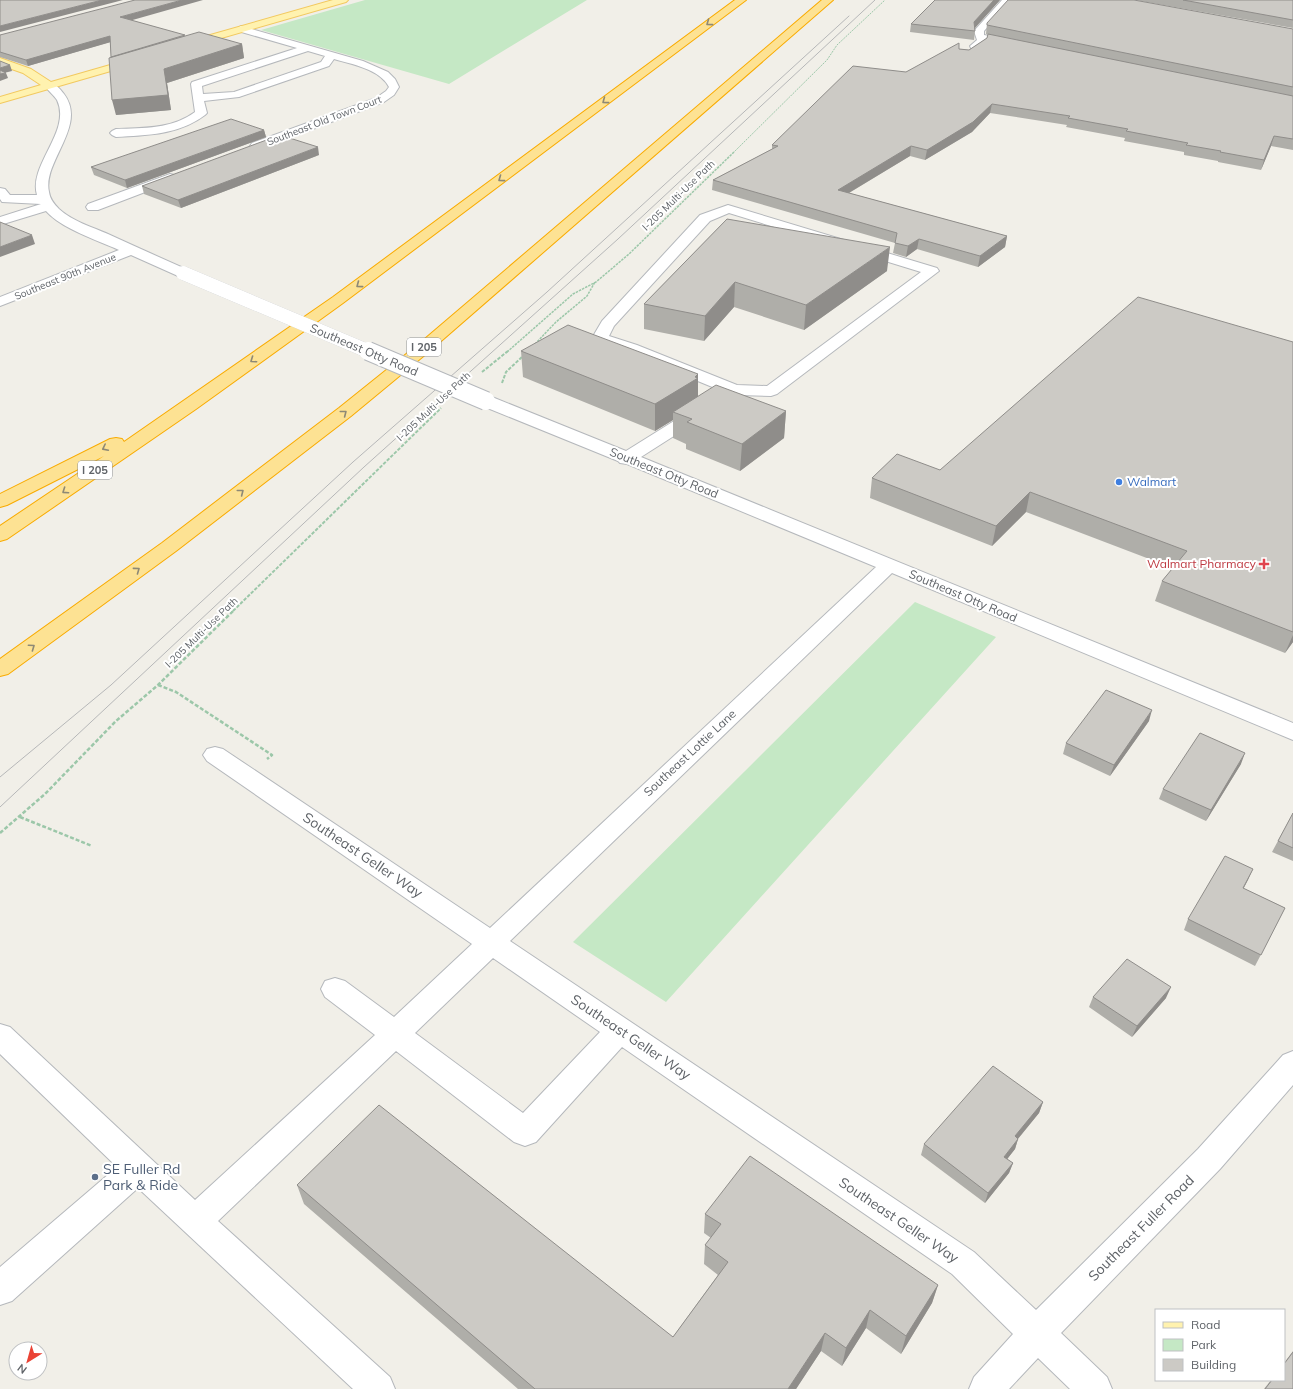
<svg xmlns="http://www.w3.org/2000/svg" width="1293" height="1389" viewBox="0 0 1293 1389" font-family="Mulish,sans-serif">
<rect width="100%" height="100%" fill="#f1efe8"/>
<path fill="#c5e8c5" d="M365 0H587L449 84 261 30Z
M915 602 996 637 666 1002 573 942Z"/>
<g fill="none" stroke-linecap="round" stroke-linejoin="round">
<defs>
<path id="minor" d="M1002 0H1012L984 31V35L1016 41 1021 44 1016 47 987 41 979 48H971L970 46 977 40 974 31Z
M241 26 363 61 388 72 395 79 399 87 394 95 384 102 260 149H252L250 146 252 143 376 98 386 91 389 87C380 69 351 64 334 59L329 66 239 97 204 101 207 113 205 115C179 135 147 135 116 137L112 135 110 133 112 131 116 129C144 128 172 129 195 112L191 84 192 82 297 48 238 31 236 29ZM308 51 325 56 321 62 234 92 203 94 202 86Z
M50 83C56 84 60 89 64 94 88 126 42 162 49 192 50 199 54 204 59 209 72 221 92 227 108 234 134 246 161 258 188 270L190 273 188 276 183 277 178 276 131 255 0 306V297L119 250C97 240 62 229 46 211L0 225V217L41 204 2 202 0 199V188L5 189 10 195H37C28 165 72 131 57 100 54 95 48 91 45 86Z
M170 174 174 175 176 178 174 181 98 210H88L86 207 88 204Z
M728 205 937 268 939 271 777 394 771 396 738 395 641 457 1293 723V740L892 573 510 941 974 1252 1036 1310 1198 1149 1283 1055 1293 1051V1085L1220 1169 1061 1333 1107 1377 1112 1389H1070L1038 1358 1009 1389H969L974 1377 1013 1334 952 1274 622 1047 536 1142 525 1146 514 1142 396 1051 218 1221 390 1377 395 1389H353L138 1188 12 1301 0 1305V1267L117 1167 0 1054V1024L10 1027 195 1200 375 1035 325 997 321 989 325 981 335 978 345 981 394 1017 472 944 207 761 203 755 207 749 215 747 223 749 490 928 876 567 627 464 620 463 618 461 480 405 478 401 480 397 486 396 492 397 626 451 722 391 625 351 595 341 592 338 602 321 700 215ZM729 213 921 272 767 386 737 385 637 345 609 336 614 326 710 221ZM493 958 600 1032 523 1113 415 1033Z"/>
<path id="major" d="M333 0H348L346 2 190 47H182L181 45 182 43Z
M138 57 143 60 142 62 0 103V97L41 85 23 73 0 65V58L31 69 51 82Z"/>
<path id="highway" d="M735 0H746L343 303 196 409 7 539 0 541V526L104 456 7 505 0 507V494L110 439 116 438 122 439 124 442 333 297Z
M822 0H833L432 349 351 416 176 551 8 674 0 676V659L162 543 339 408 420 343Z"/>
</defs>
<use href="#minor" stroke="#b5b8bc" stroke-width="2"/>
<use href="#major" stroke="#f2c960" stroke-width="2"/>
<use href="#highway" stroke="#f9ab00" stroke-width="2"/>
<path stroke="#9cc7a9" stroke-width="1" stroke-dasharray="2 1" stroke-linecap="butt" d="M733 153 827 60 837 45 885 0"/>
<path stroke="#9cc7a9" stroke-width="1.5" stroke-dasharray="2.5 1" stroke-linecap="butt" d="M535 344 556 322 587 296 595 282
M507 352 573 294 596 282 629 254 734 152"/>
<path stroke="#9cc7a9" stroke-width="2" stroke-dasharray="3.5 1.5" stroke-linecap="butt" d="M482 372 508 351
M502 383 506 372 523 356
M233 611 441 408"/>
<path stroke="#9cc7a9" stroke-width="2.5" stroke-dasharray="4 2" stroke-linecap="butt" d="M158 685 176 692 272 755 267 759
M20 817 92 846
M0 833 45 794 116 721 158 685 234 610"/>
<use href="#minor" fill="#fff" fill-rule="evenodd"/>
<use href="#major" fill="#fff2af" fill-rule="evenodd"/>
<use href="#highway" fill="#fde293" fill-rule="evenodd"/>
<path stroke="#b6b7b8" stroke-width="1" d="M0 777 111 685 353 462 547 292 849 16
M0 807 364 467 618 239 875 0"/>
<defs>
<path id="minor-bridge-far1" d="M183 273 370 352"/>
<path id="minor-bridge" d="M368 351 486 401"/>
</defs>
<use href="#minor-bridge-far1" stroke="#b5b8bc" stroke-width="14" stroke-linecap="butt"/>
<use href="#minor-bridge" stroke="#b5b8bc" stroke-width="20" stroke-linecap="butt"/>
<use href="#minor-bridge-far1" stroke="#fff" stroke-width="14"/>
<use href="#minor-bridge" stroke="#fff" stroke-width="18"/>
</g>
<path fill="#afaea9" d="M935 0H1000L975 28V31L974 40 910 32 911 24Z
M1135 0H1293V28Z
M131 20 185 36 242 44 244 58 167 83 171 110 116 115 110 42 28 66 0 57V35Z
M987 23 1293 29V150L1271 146 1261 170 1218 162V161L1184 155V152L1124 141 1125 138 1066 127 1067 125 990 113 972 132 925 160 910 156 849 193 1007 236 1005 247 978 267 917 249 906 257 893 253 895 243 712 190 713 180 772 149V145L906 72 959 49 969 50 987 38 988 34H986Z
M264 130 266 137 127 188 94 175 91 167Z
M319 155 181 208 144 194 142 186Z
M727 219 887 271 804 330 734 307 704 341 644 329V304Z
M1293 342V642L1285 653 1155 601 1162 581 1173 568 1026 512 992 546 870 498 872 478 940 470Z
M521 351 698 378V396L786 411 784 438 740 471 686 449V444L673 438V420L655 431 523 377Z
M1149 721 1110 776 1063 754 1066 743Z
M1241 764 1206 821 1159 799 1163 789Z
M1293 813V861L1272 852Z
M1253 869 1243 888 1285 908 1255 966 1184 930 1188 919Z
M1093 997 1166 998 1132 1037 1089 1007Z
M1043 1102 1039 1113 1018 1139 1015 1149 1007 1159 1013 1163 1009 1173 985 1203 921 1155 924 1144Z
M297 1185 673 1337 718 1275 704 1264 705 1245 711 1238 704 1233 705 1214 938 1285 932 1303 901 1354 866 1328 842 1366 821 1351 796 1389H518L304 1204Z
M1293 1351V1389H1264L1271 1380H1284V1363Z"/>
<path fill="#8f8d8a" d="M102 0H123L0 32V26Z
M182 0H203L122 23 120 17Z
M994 0H1000L973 30 974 22Z
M110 36 111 42 28 66 26 60Z
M242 44 244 58 167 83 171 110 116 115 112 100 164 69Z
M10 65 12 71 0 74V68Z
M6 73 8 78 0 81V74Z
M992 104 990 113 972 132 925 160 927 150Z
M264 130 266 137 127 188 125 180Z
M1274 136 1271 146 1261 170 1264 160Z
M911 146 910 156 837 200 838 190Z
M318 147 319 155 181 208 178 200Z
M32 235 35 244 0 257V247Z
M1007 236 1005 247 978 267 980 256Z
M919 239 917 249 906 257 908 246Z
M890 247 887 271 804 330 806 305Z
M735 282 734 307 704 341 705 316Z
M698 374V404L673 412V420L655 431V404Z
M786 411 784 438 740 471 742 444Z
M1030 492 1026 512 992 546 996 526Z
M1293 635V642L1285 653Z
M1152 710 1149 721 1110 776 1114 765Z
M1245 753 1241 764 1206 821 1211 810Z
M1253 869 1248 880 1238 899 1243 888Z
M1171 987 1166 998 1132 1037 1137 1026Z
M1043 1102 1039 1113 1011 1147 1015 1136Z
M1018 1139 1015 1149 1001 1167 1004 1157Z
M1013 1163 1009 1173 985 1203 988 1193Z
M938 1285 932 1303 901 1354 906 1336Z
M870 1310 866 1328 842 1366 846 1348Z
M825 1333 821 1351 796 1389H788Z"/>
<path fill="#cccac5" stroke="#8f8d8a" d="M0 0H102L0 26Z
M135 0H182L120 17 185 35 111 57 110 36 26 60 0 52V35Z
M935 0H994L974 22 975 31 911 24Z
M1008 0H1134L1293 29V87L987 25V23Z
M1183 0H1293V20Z
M199 32 242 44 164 69 168 95 112 100 109 58Z
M988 34 1293 96V139L1274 136 1264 160 1220 152 1221 151 1186 145 1188 143 1126 131 1128 129 1068 118 1070 116 992 104 973 122 927 150 911 146 838 190 1007 236 980 256 919 239 908 246 895 243 897 233 713 180 778 146 772 145 853 66 906 72 959 43V49L969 50 987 38Z
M0 61 10 65 0 68Z
M0 70 6 73 0 74Z
M231 119 264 130 125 180 91 167Z
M280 135 318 147 178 200 142 186Z
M727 219 890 247 806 305 735 282 705 316 644 304Z
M0 222 32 235 0 247Z
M1138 297 1293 342V632L1162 581 1187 551 1030 492 996 526 872 478 897 454 940 470Z
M568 325 698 374 695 377 698 378 655 404 521 351Z
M716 385 786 411 742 444 687 422 692 419 673 412Z
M1106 690 1152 710 1114 765 1066 743Z
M1200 733 1245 753 1211 810 1163 789Z
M1293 813V848L1278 841Z
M1225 856 1253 869 1243 888 1285 908 1261 955 1188 919Z
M1127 959 1171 987 1137 1026 1093 997Z
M993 1066 1043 1102 1015 1136 1018 1139 1004 1157 1013 1163 988 1193 924 1144Z
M379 1105 673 1337 728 1262 705 1245 721 1224 705 1214 750 1156 938 1285 906 1336 870 1310 846 1348 825 1333 788 1389H535L297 1185Z
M1293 1352V1389H1265L1272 1380H1284V1364Z"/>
<defs><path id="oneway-chevron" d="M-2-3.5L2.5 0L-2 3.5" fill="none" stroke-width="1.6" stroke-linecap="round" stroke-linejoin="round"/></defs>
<g stroke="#8e8975">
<use href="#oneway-chevron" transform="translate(709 23) rotate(144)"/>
<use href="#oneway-chevron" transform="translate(605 101) rotate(143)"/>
<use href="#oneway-chevron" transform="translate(501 179) rotate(144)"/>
<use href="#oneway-chevron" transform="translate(359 285) rotate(143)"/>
<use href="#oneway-chevron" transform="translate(253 360) rotate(145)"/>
<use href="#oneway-chevron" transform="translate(344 413) rotate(-38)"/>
<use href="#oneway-chevron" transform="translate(105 448) rotate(153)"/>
<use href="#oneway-chevron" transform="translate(65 491) rotate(146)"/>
<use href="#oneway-chevron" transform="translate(241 492) rotate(-38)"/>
<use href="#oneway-chevron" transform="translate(137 570) rotate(-36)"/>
<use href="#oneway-chevron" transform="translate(32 647) rotate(-35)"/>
</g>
<circle fill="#3f7fe0" stroke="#fff" stroke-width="1.5" cx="1119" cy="482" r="4"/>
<path fill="#e0444e" stroke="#fff" stroke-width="1.5" d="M1262 558h4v4h4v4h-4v4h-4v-4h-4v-4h4z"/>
<circle fill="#5c6f8a" stroke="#fff" stroke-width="1.5" cx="95" cy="1177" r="4"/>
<g text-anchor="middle" stroke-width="4" stroke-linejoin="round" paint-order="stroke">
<g font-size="10" fill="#5f6368" stroke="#fff">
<text transform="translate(324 120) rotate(-21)" y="4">Southeast Old Town Court</text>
<text transform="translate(678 195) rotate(-44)" y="4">I-205 Multi-Use Path</text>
<text transform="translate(65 276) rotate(-22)" y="4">Southeast 90th Avenue</text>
<text transform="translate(433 406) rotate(-43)" y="4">I-205 Multi-Use Path</text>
<text transform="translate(201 632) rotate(-44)" y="4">I-205 Multi-Use Path</text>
</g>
<g fill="#fff" stroke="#8f9295" stroke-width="1">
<rect x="407" y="338" width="34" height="18" rx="3"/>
<rect x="78" y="461" width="34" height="18" rx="3"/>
</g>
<g font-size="11" font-weight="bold" fill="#5f6368">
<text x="424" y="351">I 205</text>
<text x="95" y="474">I 205</text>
</g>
<g font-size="12" fill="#5f6368" stroke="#fff">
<text transform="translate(364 350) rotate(23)" y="4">Southeast Otty Road</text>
<text transform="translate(664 473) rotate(22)" y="4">Southeast Otty Road</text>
<text transform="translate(963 596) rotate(23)" y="4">Southeast Otty Road</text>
<text transform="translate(690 753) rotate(-43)" y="4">Southeast Lottie Lane</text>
</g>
<g font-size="12" fill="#366cbe" stroke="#fff" text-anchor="start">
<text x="1127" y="486">Walmart</text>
</g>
<g font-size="12" fill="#be3a42" stroke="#fff" text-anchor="end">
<text x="1256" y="568">Walmart Pharmacy</text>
</g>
<g font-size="14" fill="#5f6368" stroke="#fff">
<text transform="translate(363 855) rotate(34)" y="5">Southeast Geller Way</text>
<text transform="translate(631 1037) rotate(34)" y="5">Southeast Geller Way</text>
<text transform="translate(899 1220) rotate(34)" y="5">Southeast Geller Way</text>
<text transform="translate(1141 1228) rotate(-45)" y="5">Southeast Fuller Road</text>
</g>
<g font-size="14" fill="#4e5e75" stroke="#fff" text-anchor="start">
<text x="103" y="1174">SE Fuller Rd<tspan x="103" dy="16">Park &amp; Ride</tspan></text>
</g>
</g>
<rect x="1155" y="1309" width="130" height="72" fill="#ffffff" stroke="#bfc1c3"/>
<rect x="1163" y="1322" width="20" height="6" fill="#fff2af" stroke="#bfc1c3"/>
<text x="1191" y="1329" font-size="12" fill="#5f6368">Road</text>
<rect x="1163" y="1339" width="20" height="12" fill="#c5e8c5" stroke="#bfc1c3"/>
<text x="1191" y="1349" font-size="12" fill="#5f6368">Park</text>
<rect x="1163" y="1359" width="20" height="12" fill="#cccac5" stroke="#bfc1c3"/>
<text x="1191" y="1369" font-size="12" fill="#5f6368">Building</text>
<g transform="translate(28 1361) rotate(217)"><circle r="19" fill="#ffffff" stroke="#bfc1c3"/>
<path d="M0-3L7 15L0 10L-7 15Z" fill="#ea4335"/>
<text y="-6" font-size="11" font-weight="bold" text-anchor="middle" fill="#5f6368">N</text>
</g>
</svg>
